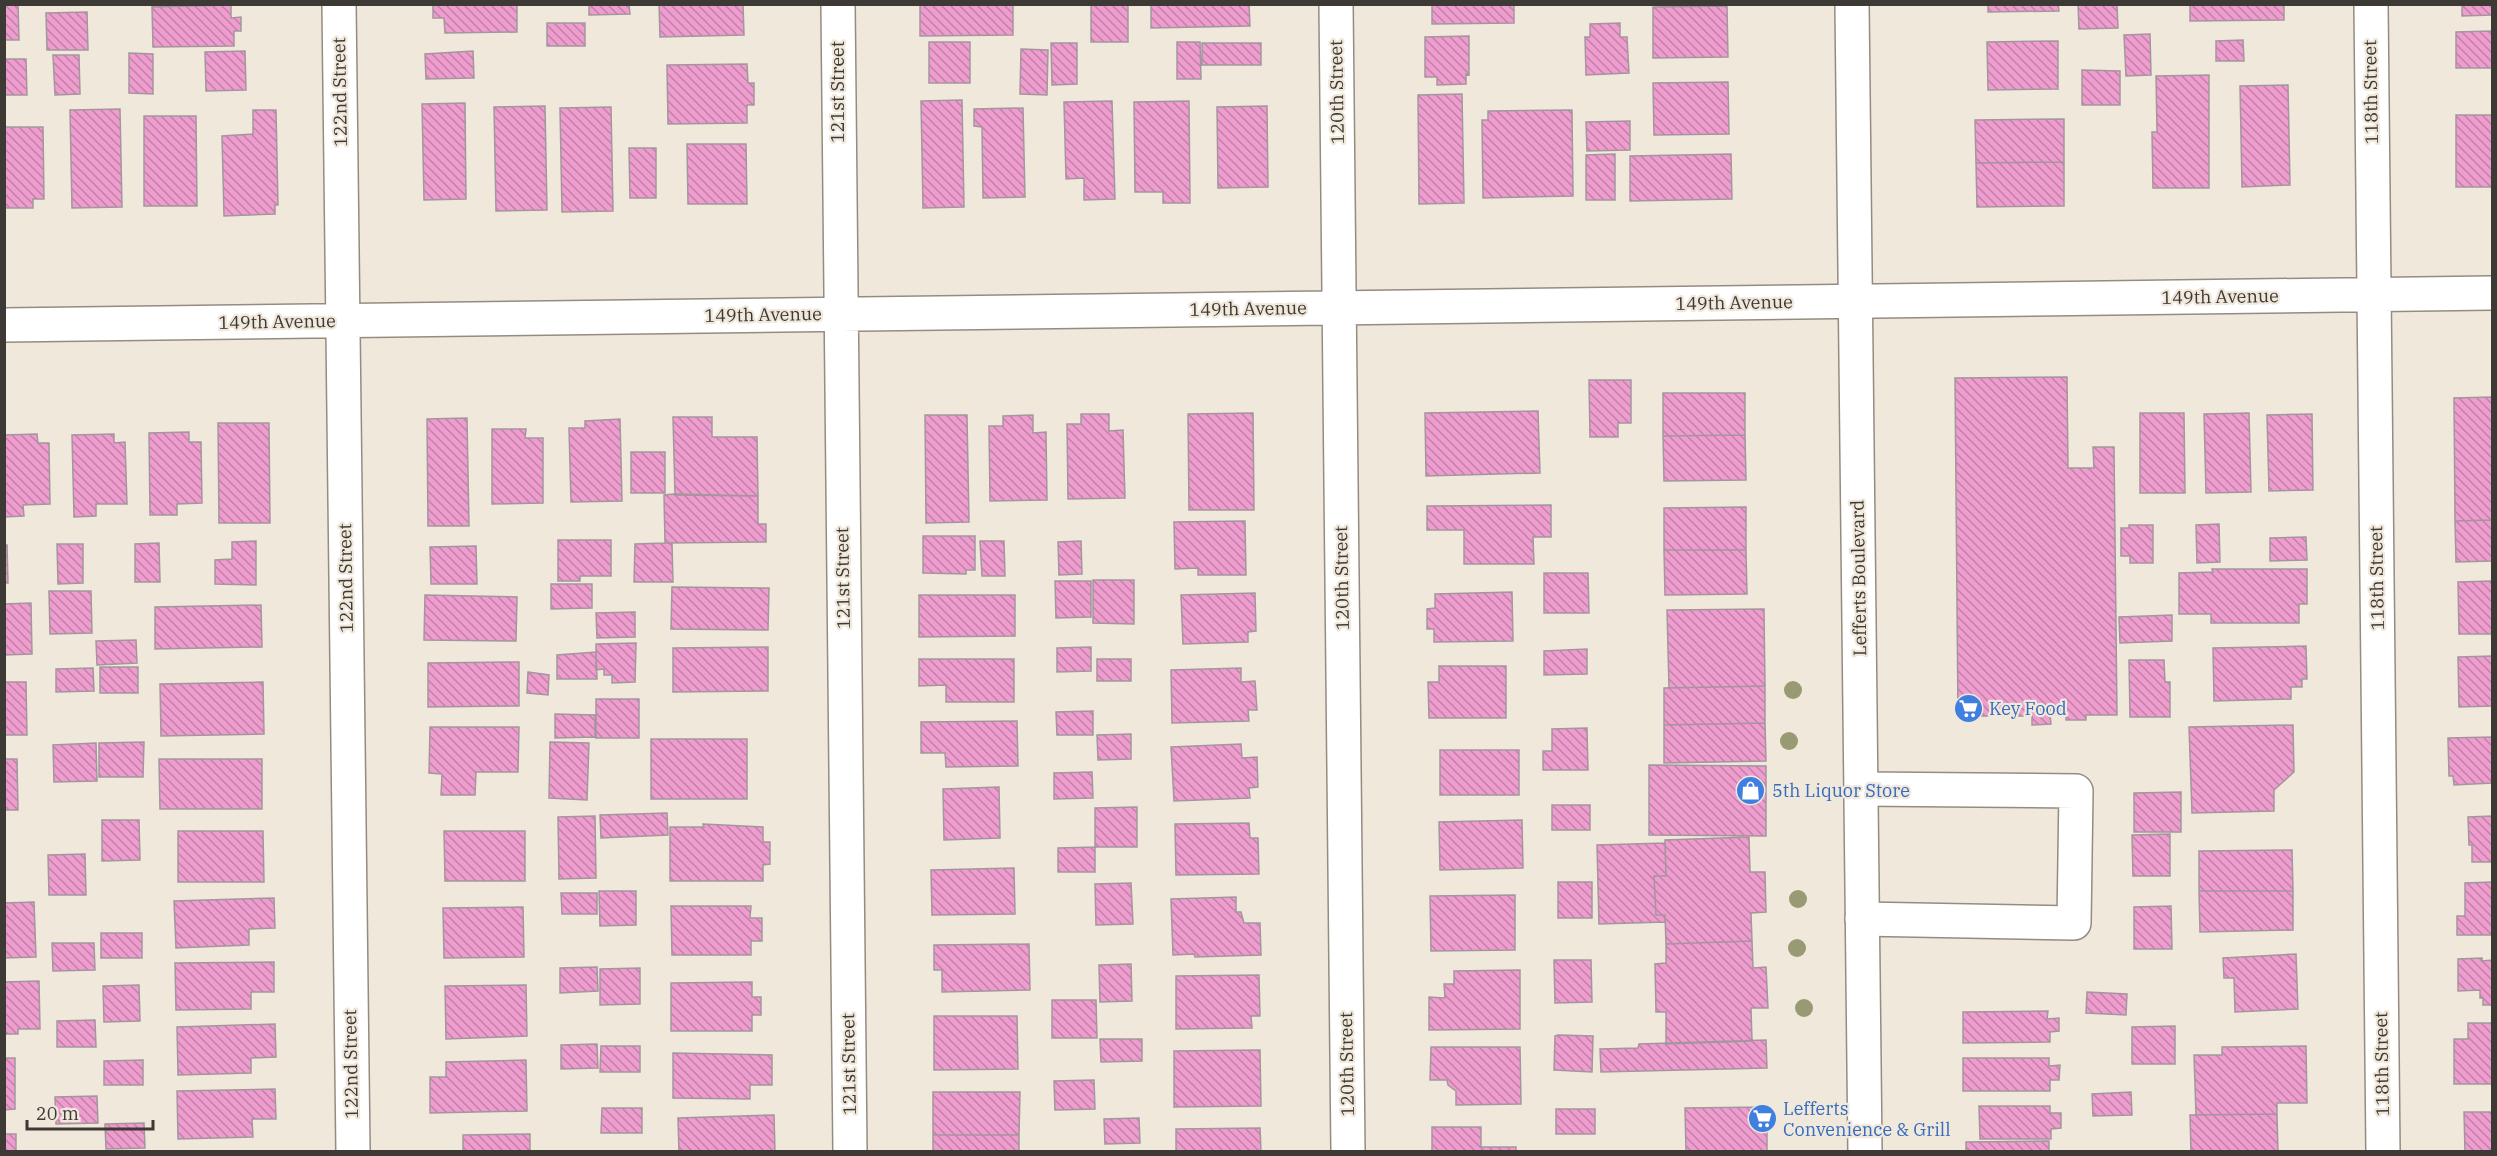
<svg xmlns="http://www.w3.org/2000/svg" width="2497" height="1156" viewBox="0 0 2497 1156" font-family="'IBM Plex Serif',serif">
<defs>
<pattern id="building-back-hatch" width="6" height="6" patternUnits="userSpaceOnUse" patternTransform="scale(1.5)"><rect width="6" height="6" fill="#ee9dce"/><path d="M-1 5l2 2M0 0l6 6M5-1l2 2" fill="none" stroke="#c281a8"/></pattern>
</defs>
<rect width="100%" height="100%" fill="#f1e8dc"/>
<path fill="url(#building-back-hatch)" stroke="#a3969d" stroke-width="1.5" d="M4 4H18L19 40H4Z
M152 4H231V5L152 7Z
M433 4H517V32L445 33 444 18H433Z
M589 4H629L630 14 589 15Z
M659 4H743L744 35 660 37Z
M920 4H1013V35L920 36Z
M1128 4V42H1091V5Z
M1151 4H1249L1250 26 1151 28Z
M1432 4H1514V23L1432 24Z
M1988 4H2058L2059 11 1988 12Z
M2078 4H2117L2118 28 2079 29Z
M2190 4H2284V20L2190 21Z
M2462 4H2492V15L2462 16Z
M231 5V18L241 17V31H234V46L153 47 152 7Z
M1727 6 1728 57 1653 58V7Z
M87 12 88 50H47L46 13Z
M547 23H585V46H547Z
M1620 23V37H1627L1629 73 1586 75 1585 37H1590V24Z
M2492 31V68H2456V32Z
M2150 34 2151 75 2126 76 2124 35Z
M1469 36V75L1466 74V84L1437 85V77H1425V37Z
M2243 40 2244 61H2216V41Z
M2058 41V89L1988 90 1987 42Z
M929 42H970V83H929Z
M1177 42H1200L1201 79H1177Z
M1051 43H1077V84L1052 85Z
M1202 43H1261V65H1202Z
M1021 49 1048 50 1047 95 1020 94Z
M245 51 246 90 206 91 205 52Z
M473 51 474 78 426 79 425 54Z
M129 53 153 54V94L129 93Z
M53 55H79L80 94 55 95Z
M4 59H26L27 95H4Z
M747 64 748 83H754V105H747V123L668 124 667 65Z
M2082 70 2120 71V105H2082Z
M2209 75V188H2153L2152 132H2157L2156 76Z
M1728 82 1729 134 1654 135 1653 83Z
M2288 85 2290 185 2242 187 2240 86Z
M1462 94 1464 203 1419 204 1418 95Z
M962 100 964 207 923 208 921 101Z
M1112 101 1115 199 1084 200V178L1066 179 1064 102Z
M1189 101 1190 203H1163V192H1135L1134 102Z
M465 103 466 199 424 200 422 104Z
M545 106 547 210 496 211 494 107Z
M1267 106 1268 187 1218 188 1217 107Z
M611 107 613 211 562 212 560 108Z
M1023 108 1025 197 983 198 982 127 974 126V109Z
M120 109 122 207 72 208 70 110Z
M253 110H276L278 205H275V214L224 216 222 136 253 134Z
M1572 110 1573 196 1483 198 1482 120H1488V111Z
M2456 115H2492V187H2456Z
M144 116H196L197 206H144Z
M2064 119V162L1976 163 1975 120Z
M1630 121V150L1587 151 1586 122Z
M4 127H43L44 199H33V208H4Z
M687 144H746L747 204H688Z
M629 148H656V198H630Z
M1615 154V200H1586V155Z
M1731 154 1732 199 1630 201V156Z
M2064 162V206L1977 207 1976 163Z
M2067 377 2068 468H2094L2093 447H2114L2117 715H2086V720H2066V715L2050 714 2051 724 2032 725V716H1958L1955 378Z
M1589 380H1631V423H1618V437H1590Z
M1663 393H1745V435L1663 436Z
M2492 397V520L2455 521 2454 398Z
M1538 411 1540 473 1426 476 1425 413Z
M1253 413 1254 510H1189L1188 414Z
M2140 413H2184L2185 493H2140Z
M2249 413 2251 492 2206 493 2204 414Z
M1081 414H1109V431L1123 430 1125 498 1068 499 1067 424H1081Z
M2312 414 2313 490 2269 491 2267 415Z
M925 415H967L969 522 926 523Z
M1033 415V433L1046 432 1047 500 990 501 989 426H1003V416Z
M673 417H712V437H757L758 496 675 495Z
M467 418 469 526H428L427 419Z
M620 419 622 501 571 502 569 428H585V421Z
M218 423H269L270 523H219Z
M492 429H526L525 438H543V503L492 504Z
M189 432V442H201L202 503 177 504V515H150L149 433Z
M37 434 38 443H49L50 504 23 505 24 516 4 517V435Z
M114 434V443L125 442 127 504H96V516L74 517 72 435Z
M1745 435 1746 480 1664 481 1663 436Z
M631 452H665V493H631Z
M674 494 758 496V524H766V542L665 543 664 495Z
M1551 505V537H1533L1534 564H1464V530H1427V506Z
M1746 507V550H1664V508Z
M2492 520V561L2456 562 2455 521Z
M1245 521 1246 575H1198V568L1175 569 1174 522Z
M2219 524 2220 562 2197 563 2196 525Z
M2129 525H2153V563H2130V556H2121V528H2129Z
M923 536H975V570H966V574L923 573Z
M2306 537 2307 560 2270 561V538Z
M558 540H611V576H580V581H558Z
M256 541V585L215 584V560L232 559V542Z
M980 541H1004L1005 576H982Z
M1081 541 1082 574 1059 575 1058 542Z
M159 543 160 582H135V544Z
M665 543H672L673 582H634L635 544Z
M57 544H83V583L58 584Z
M4 545H7L8 583H4Z
M476 546 477 584H431L430 547Z
M1664 550H1746L1747 594 1665 595Z
M2212 569H2307V604H2299V623H2211V614H2179V573L2213 572Z
M1544 573H1588L1589 613H1544Z
M1093 580H1134V624L1093 623Z
M1055 581H1091V617L1056 618Z
M2492 581V634H2459L2458 582Z
M551 584H592V608L551 609Z
M672 587 769 588 768 630 671 629Z
M49 591H91L92 633 50 634Z
M1512 592 1513 641 1434 642V629H1427V609L1435 608V594Z
M1255 593 1256 631 1248 632V642L1183 644 1181 595Z
M425 595 517 597 516 641 424 640Z
M919 595H1015V636L919 637Z
M31 603 32 654 4 655V604Z
M261 605 262 647 155 649V607Z
M1764 609 1765 686 1669 688 1667 610Z
M635 612V637L597 638 596 613Z
M2172 615V641L2120 643 2119 617Z
M136 640 137 663 97 665 96 641Z
M636 643 635 682 612 683V675H604V669L596 670V644Z
M2306 646 2307 679H2302V687H2291V699L2214 701 2213 648Z
M768 647V691L673 692V648Z
M1091 647V671L1057 672V648Z
M1587 649V674L1544 675V651Z
M596 652 597 679H557V655Z
M2492 656V706L2459 707 2458 657Z
M919 659H1014V702H946V685L919 686Z
M1097 659H1131V681H1097Z
M2129 660H2164L2165 682H2170V717H2130Z
M519 662V706L428 707V663Z
M1439 666H1506V718H1429L1428 682H1439Z
M100 667H138V693H100Z
M93 668 94 691 56 692V669Z
M1241 668V682L1255 681 1257 710H1248L1249 721 1172 723 1171 670Z
M528 672 549 675 548 695 527 693Z
M4 682H26L27 735H4Z
M263 682 264 734 161 736 160 684Z
M1765 686V723L1664 725V688Z
M596 699H639V738H596Z
M1093 711V735H1057L1056 712Z
M555 714 595 715V737L555 738Z
M1017 721 1018 766 946 767 945 753H921V722Z
M1765 723 1766 761 1664 763V725Z
M2293 725 2294 772 2274 790V811L2192 813 2189 727Z
M430 727H519L518 772H476L475 795H441L442 774 429 773Z
M1587 728 1588 770H1543V751H1552V729Z
M1131 734V759L1098 760 1097 735Z
M2492 737V783L2454 785 2453 776H2449L2448 738Z
M651 739H747V799H651Z
M144 742 143 777H99V743Z
M550 742 589 743 587 800 549 798Z
M96 743 97 781 54 782 53 745Z
M1241 744 1242 758 1257 757 1258 787 1249 788 1250 798 1174 801 1171 747Z
M1440 750H1519V795H1440Z
M4 759H17L18 810H4Z
M159 759H262V809H160Z
M1649 765 1766 766V836L1649 835Z
M1092 772 1093 798 1054 799V773Z
M999 787 1000 838 944 840 943 789Z
M2181 792V832H2134V793Z
M1552 805H1590V830H1552Z
M1137 807V847H1095V808Z
M667 813 668 835 601 838 600 815Z
M595 816 596 878 559 879 558 817Z
M2492 816V862H2472V845H2469L2468 817Z
M102 820H139L140 860 102 861Z
M1522 820 1523 868 1440 870 1439 822Z
M1249 823 1250 838H1258L1259 874 1176 875 1175 824Z
M703 824 763 827V842H770V864L763 865V881H670V827H704Z
M178 831H263L264 882H178Z
M444 831H525V881H445Z
M2170 834V876H2133L2132 835Z
M1749 837 1750 872H1765L1766 912 1751 913 1752 941 1666 944 1665 915H1656L1654 876H1666L1665 840Z
M1665 843 1666 876H1654L1656 915H1665V922L1599 924 1597 845Z
M1095 847V872H1058V848Z
M2292 850 2293 891H2199V851Z
M85 854 86 895H49L48 855Z
M1014 868 1015 914 932 915 931 870Z
M1558 882H1592V918H1558Z
M2492 882V935H2457V916H2465V883Z
M1131 883 1133 924 1096 925 1095 884Z
M599 891H636V925L600 926Z
M2199 891H2293V930L2200 932Z
M561 893H597V914H562Z
M1515 895V950L1431 951 1430 896Z
M1236 897V912H1241L1244 923H1260L1261 955 1195 957 1194 954 1173 955 1171 899Z
M274 898 275 928 249 929V945L176 948 174 901Z
M34 902 36 957 4 958V903Z
M671 906H751L750 918H762V941H751V955H672Z
M2171 906 2172 949H2134V907Z
M523 907 524 957 444 958 443 908Z
M101 933H142V958H101Z
M1752 941 1753 968 1766 967 1768 1008H1751L1752 1041 1666 1044V1012H1656L1655 964 1666 963V944Z
M52 943H94L95 970 53 971Z
M1029 944 1030 990 942 992V970H934V945Z
M2296 954 2298 1009 2235 1012 2234 978H2224L2223 958Z
M2482 958V961L2492 960V1005H2483V998H2480V990L2458 991V959Z
M1554 960H1591L1592 1002 1555 1003Z
M274 962V992H251V1009L176 1010 175 963Z
M1131 964 1132 1001 1100 1002 1099 965Z
M597 967 598 991 560 993V968Z
M640 968V1004L600 1005V969Z
M1520 970V1029L1429 1030V997L1445 998 1444 984H1454V971Z
M1259 975 1260 1016H1251L1252 1028 1176 1029V976Z
M39 981 40 1029H18V1034H4V982Z
M752 982V997H761V1015H752V1031H671V983Z
M139 985 140 1021 104 1022 103 986Z
M526 985 527 1036 446 1039 445 986Z
M2087 992 2127 994 2126 1015 2086 1013Z
M1052 1000H1096L1097 1038H1052Z
M2048 1011 2047 1019 2059 1018V1031L2050 1032V1042L1963 1043V1012Z
M934 1016H1017L1018 1069 934 1070Z
M95 1020 96 1047H57V1021Z
M2468 1023H2492V1084H2454V1039H2468Z
M275 1024 276 1057 251 1058V1073L178 1075 177 1027Z
M2175 1026V1064H2132V1027Z
M1558 1035 1593 1036 1592 1072 1554 1070 1555 1036Z
M1100 1039H1142V1061L1101 1062Z
M1766 1040 1767 1068 1601 1072 1600 1049 1638 1048 1639 1044Z
M597 1044 598 1068 561 1069V1045Z
M601 1046H640V1072H600Z
M2306 1046 2307 1103H2277V1114L2196 1115 2194 1055H2222V1047Z
M1431 1047H1520L1521 1104 1456 1105V1091L1448 1085 1447 1080H1430Z
M1260 1050 1261 1106 1174 1107V1051Z
M673 1053 772 1055V1085H750V1099L673 1098Z
M4 1058H15V1109L4 1110Z
M1963 1058H2049V1066L2060 1065 2059 1080H2050V1091H1963Z
M143 1060V1085H104V1061Z
M526 1060 527 1111 430 1113V1077H446V1062Z
M1094 1080 1095 1109 1055 1110 1054 1081Z
M275 1089 276 1119H252L253 1137 178 1139 177 1091Z
M933 1092H1020L1019 1135H933Z
M2131 1092 2132 1115 2093 1116 2092 1094Z
M97 1096 98 1123 56 1124 55 1097Z
M1979 1106H2050V1113H2061V1128L2051 1129V1139H1980Z
M1767 1107V1152H1686L1685 1108Z
M602 1108H642V1133H601Z
M1556 1109H1595V1134H1556Z
M2464 1112H2492V1152H2465Z
M2277 1114 2278 1152H2191L2190 1115Z
M774 1115 775 1152H679L678 1118Z
M1139 1118 1140 1143 1105 1144 1104 1119Z
M144 1123 145 1148 106 1149 105 1124Z
M1432 1127H1481V1147H1516V1152H1432Z
M1260 1128 1261 1152H1176V1129Z
M4 1134H16V1152H4Z
M530 1134V1152H463V1135Z
M933 1135H1019V1152H933Z
M2049 1141V1152H1966V1142Z"/>
<g fill="none" stroke-linecap="round" stroke-linejoin="round">
<defs>
<path id="minor" d="M339 4 353 1152
M838 4 850 1152
M1336 4 1348 1152
M2371 4 2383 1152
M4 325 2492 293
M1861 789 2076 791 2074 923 1862 919"/>
<path id="major" d="M1852 4 1865 1152"/>
</defs>
<use href="#minor" stroke="#948c81" stroke-width="36"/>
<use href="#major" stroke="#948c81" stroke-width="36"/>
<use href="#minor" stroke="#fff" stroke-width="33"/>
<use href="#major" stroke="#fff" stroke-width="33"/>
</g>
<g fill="#979a72">
<circle cx="1793" cy="690" r="9"/>
<circle cx="1789" cy="741" r="9"/>
<circle cx="1798" cy="899" r="9"/>
<circle cx="1797" cy="948" r="9"/>
<circle cx="1804" cy="1008" r="9"/>
</g>
<defs>
<symbol id="supermarket-disc" viewBox="-11 -11 22 22"><circle r="9.5" fill="#3f7fe0" stroke="#f1e8dc"/><path d="M-6-5.5h2.5l.6 2H6L4.5 2H-2.5L-4.4-4H-6ZM-1.5 3.2a1.3 1.3 0 1 0 .1 0ZM3 3.2a1.3 1.3 0 1 0 .1 0Z" fill="#fff"/></symbol>
<symbol id="shop-disc" viewBox="-11 -11 22 22"><circle r="9.5" fill="#3f7fe0" stroke="#f1e8dc"/><path d="M-5-2.5h2.3a2.7 3.5 0 0 1 5.4 0H5L5.5 6h-11ZM-1.5-2.5h3a1.5 2.3 0 0 0-3 0Z" fill="#fff"/></symbol>
</defs>
<g fill-rule="evenodd">
<use href="#supermarket-disc" x="1952" y="692" width="33" height="33"/>
<use href="#shop-disc" x="1734" y="774" width="33" height="33"/>
<use href="#supermarket-disc" x="1746" y="1102" width="33" height="33"/>
</g>
<g text-anchor="middle" stroke-width="4.5" stroke-linejoin="round" paint-order="stroke">
<g font-size="18" fill="#3d3934" stroke="#f1e8dc">
<text transform="translate(340 92) rotate(-91)" y="6">122nd Street</text>
<text transform="translate(838 92) rotate(-90)" y="6">121st Street</text>
<text transform="translate(1337 92) rotate(-91)" y="6">120th Street</text>
<text transform="translate(2371 92) rotate(-91)" y="6">118th Street</text>
<text transform="translate(2220 297) rotate(-1)" y="6">149th Avenue</text>
<text transform="translate(1734 303) rotate(-1)" y="6">149th Avenue</text>
<text transform="translate(1248 309) rotate(-1)" y="6">149th Avenue</text>
<text transform="translate(763 315) rotate(-1)" y="6">149th Avenue</text>
<text transform="translate(277 322) rotate(-1)" y="6">149th Avenue</text>
<text transform="translate(346 578) rotate(-91)" y="6">122nd Street</text>
<text transform="translate(843 578) rotate(-91)" y="6">121st Street</text>
<text transform="translate(1342 578) rotate(-91)" y="6">120th Street</text>
<text transform="translate(1859 578) rotate(-91)" y="6">Lefferts Boulevard</text>
<text transform="translate(2377 578) rotate(-91)" y="6">118th Street</text>
<text transform="translate(351 1064) rotate(-91)" y="6">122nd Street</text>
<text transform="translate(849 1064) rotate(-91)" y="6">121st Street</text>
<text transform="translate(1347 1064) rotate(-91)" y="6">120th Street</text>
<text transform="translate(2382 1064) rotate(-91)" y="6">118th Street</text>
</g>
<g font-size="18" fill="#366cbe" stroke="#f1e8dc" text-anchor="start">
<text x="1989" y="715">Key Food</text>
<text x="1772" y="797">5th Liquor Store</text>
<text x="1783" y="1115">Lefferts<tspan x="1783" dy="21">Convenience &amp; Grill</tspan></text>
</g>
</g>
<rect width="2497" height="1156" fill="none" stroke="#3d3934" stroke-width="12"/>
<path d="M27 1120v9h126v-9" fill="none" stroke="#3d3934" stroke-width="3"/>
<text x="36" y="1120" font-size="18" fill="#3d3934" stroke="#f1e8dc" stroke-width="4.5" paint-order="stroke">20 m</text>
</svg>
